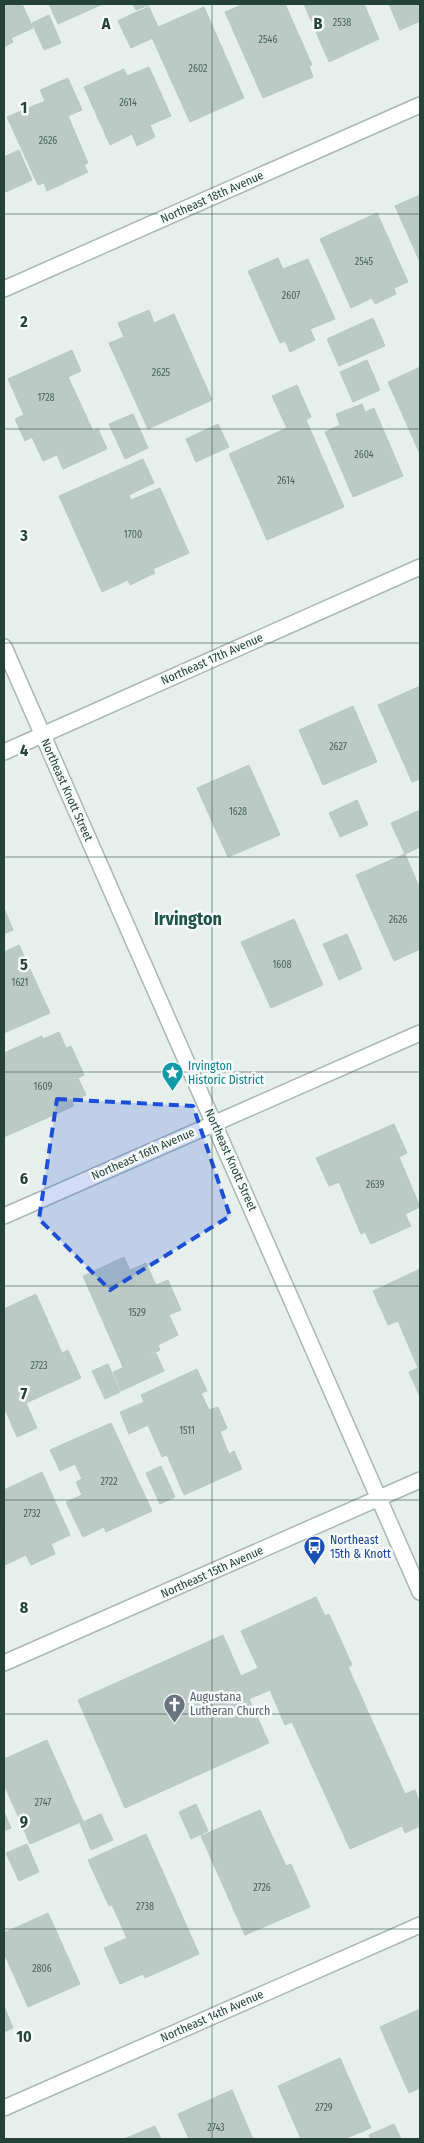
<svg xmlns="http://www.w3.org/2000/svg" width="424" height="2143" viewBox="0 0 424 2143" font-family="'Fira Sans Condensed',sans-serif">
<rect width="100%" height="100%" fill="#e6efeb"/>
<path fill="#bbcac4" stroke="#b8c9c2" d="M4 4H22L33 28 11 38 13 42 4 47Z
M49 4H103L58 24Z
M133 4H152L136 10Z
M244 4H285L312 65 309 66 313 77 263 98 225 12Z
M304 4H364L379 39 329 62Z
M389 4H420V21L400 30Z
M149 7 158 27 149 31 153 38 144 42 132 14Z
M204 7 244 98 190 122 149 31Z
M132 14 144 42 131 48 118 21Z
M49 15 61 43 44 50 32 23Z
M149 67 171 116 150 125 155 137 137 146 132 134 110 145 84 87 124 69 127 76Z
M68 78 82 110 68 116 88 163 84 165 88 172 47 191 44 183 38 185 7 117 45 101 40 90Z
M19 150 32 180 6 192 4 187V157Z
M420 195V262L395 206Z
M377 213 408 282 394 288 396 294 375 304 372 298 351 308 320 239Z
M278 258 283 269 308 259 335 319 310 329 315 340 290 352 285 341 280 343 248 271Z
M149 310 154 323 174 314 212 400 148 429 109 343 124 337 118 323Z
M373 318 385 346 339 366 327 339Z
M72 350 81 371 68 377 93 431 98 429 107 449 63 469 57 455 43 461 32 437 25 441 15 419 24 415 8 379Z
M367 360 380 390 353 402 340 372Z
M420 367V454L388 382Z
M297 385 311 417 306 420 344 507 267 540 229 454 287 428 272 396Z
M362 404 365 412 374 408 403 476 353 497 325 432 340 425 336 414Z
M133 414 148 448 125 459 109 424Z
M218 424 229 447 196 462 186 439Z
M143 459 154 483 129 495 131 500 160 488 189 553 153 569 155 573 130 585 128 580 102 592 59 496Z
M420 686V779L412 782 378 705Z
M353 706 377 762 323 785 299 730Z
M249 765 280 835 228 857 197 788Z
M357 800 368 825 340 837 329 813Z
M420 810V847L405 854 391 823Z
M405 854 420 889V949L394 961 356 875Z
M4 908 13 930 4 934Z
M294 919 323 985 271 1008 241 942Z
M347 934 362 969 339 980 323 944Z
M19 945 50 1013 4 1033V952Z
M59 1032 66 1048 71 1046 84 1075 78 1078 86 1095 72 1101 74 1106 4 1137V1053L42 1036 43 1039Z
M394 1124 407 1153 399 1157 420 1207 405 1214 411 1226 371 1244 365 1232 361 1234 339 1182 329 1186 316 1158Z
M124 1257 130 1270 146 1263 156 1285 168 1280 181 1310 169 1315 178 1335 158 1345 160 1350 123 1367 83 1276Z
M420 1269V1397L409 1372 418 1368 398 1321 388 1325 373 1291Z
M36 1294 62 1353 68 1350 81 1378 26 1403 37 1428 17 1437 4 1407V1309Z
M156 1353 164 1371 121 1391 113 1372Z
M108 1364 120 1392 105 1399 92 1371Z
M197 1369 207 1391 201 1393 209 1410 218 1407 227 1428 220 1432 229 1454 234 1451 242 1469 184 1495 167 1455 162 1457 148 1425 129 1434 120 1412 144 1402 141 1395Z
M111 1423 152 1511 106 1532 104 1527 83 1537 66 1502 82 1495 76 1482 82 1479 75 1464 60 1471 50 1450Z
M161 1466 175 1497 160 1504 146 1473Z
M42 1472 70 1535 51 1544 55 1554 31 1565 26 1555 5 1565 4 1490Z
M316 1597 325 1616 329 1614 352 1665 348 1667 405 1794 415 1790 420 1803V1826L405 1833 402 1826 350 1849 292 1722 285 1725 270 1690 249 1699 269 1743 125 1808 78 1700 223 1635 241 1676 258 1668 241 1631Z
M47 1740 83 1821 30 1844 4 1784V1759Z
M196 1804 208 1831 191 1839 179 1812Z
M260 1810 286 1866 291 1864 310 1907 245 1935 201 1836Z
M4 1812 11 1828 4 1831Z
M101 1814 113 1840 91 1850 80 1823Z
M146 1834 199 1954 145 1978 112 1905 109 1906 88 1860Z
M27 1844 39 1872 19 1881 6 1853Z
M48 1913 80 1984 28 2007 4 1953V1933Z
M127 1938 143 1974 120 1984 104 1948Z
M4 2006 13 2028 4 2032Z
M420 2009V2088L409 2093 380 2027Z
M340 2058 371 2128 344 2139H301L278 2086Z
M232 2090 253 2139H189L178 2114Z
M394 2124 401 2139H371L369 2135Z
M155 2126 161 2139H124Z"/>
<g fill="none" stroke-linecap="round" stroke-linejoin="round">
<defs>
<path id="minor" d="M4 289 420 105
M4 752 420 567
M4 1216 420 1033
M4 2108 420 1925"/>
<path id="tertiary" d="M4 647 420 1592
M4 1663 420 1480"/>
</defs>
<use href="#minor" stroke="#a8b8b2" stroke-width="18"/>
<use href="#tertiary" stroke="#a8b8b2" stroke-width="18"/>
<use href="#minor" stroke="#fff" stroke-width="15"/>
<use href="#tertiary" stroke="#fff" stroke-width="15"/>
</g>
<path fill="#1d4ed8" fill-opacity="0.2" stroke="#1d4ed8" stroke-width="4" stroke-dasharray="10 6" stroke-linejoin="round" d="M57 1099 193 1106 230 1216 110 1290 39 1219Z"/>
<path fill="none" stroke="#24423a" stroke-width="1" stroke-opacity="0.55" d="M212 4V2139M4 214H420M4 429H420M4 643H420M4 857H420M4 1072H420M4 1286H420M4 1500H420M4 1714H420M4 1929H420"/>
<defs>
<symbol id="sight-pin" viewBox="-11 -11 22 30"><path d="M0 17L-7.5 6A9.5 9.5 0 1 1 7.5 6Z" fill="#0f9aa8" stroke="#f7fbf9"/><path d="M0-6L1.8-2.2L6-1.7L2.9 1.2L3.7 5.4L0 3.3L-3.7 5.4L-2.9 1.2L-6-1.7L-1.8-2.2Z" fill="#fff"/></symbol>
<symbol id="bus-pin" viewBox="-11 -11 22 30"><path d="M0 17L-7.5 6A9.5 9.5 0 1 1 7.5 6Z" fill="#1a4fb4" stroke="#f7fbf9"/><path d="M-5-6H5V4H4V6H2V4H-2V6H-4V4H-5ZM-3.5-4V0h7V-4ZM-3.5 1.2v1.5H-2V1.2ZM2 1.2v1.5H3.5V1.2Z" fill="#fff"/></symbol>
<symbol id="church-pin" viewBox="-11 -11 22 30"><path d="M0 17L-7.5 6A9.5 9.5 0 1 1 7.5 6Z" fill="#6b7280" stroke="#f7fbf9"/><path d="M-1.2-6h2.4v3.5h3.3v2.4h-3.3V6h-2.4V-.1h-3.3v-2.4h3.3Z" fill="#fff"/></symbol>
</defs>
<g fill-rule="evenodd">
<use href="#sight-pin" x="160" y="1060" width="25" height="34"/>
<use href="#bus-pin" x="302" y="1534" width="25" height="34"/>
<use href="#church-pin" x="162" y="1692" width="25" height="34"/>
</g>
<g text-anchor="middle" stroke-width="5" stroke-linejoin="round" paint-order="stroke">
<g font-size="10" fill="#4a645c">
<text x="342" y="26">2538</text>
<text x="268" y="43">2546</text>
<text x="198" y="72">2602</text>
<text x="128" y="106">2614</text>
<text x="48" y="144">2626</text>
<text x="364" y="265">2545</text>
<text x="291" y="299">2607</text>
<text x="161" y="376">2625</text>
<text x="46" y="401">1728</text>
<text x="364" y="458">2604</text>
<text x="286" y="484">2614</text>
<text x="133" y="538">1700</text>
<text x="338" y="750">2627</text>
<text x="238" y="815">1628</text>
<text x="398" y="923">2626</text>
<text x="282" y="968">1608</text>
<text x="20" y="986">1621</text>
<text x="43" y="1090">1609</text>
<text x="375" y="1188">2639</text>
<text x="137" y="1316">1529</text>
<text x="39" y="1369">2723</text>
<text x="187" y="1434">1511</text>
<text x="109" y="1485">2722</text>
<text x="32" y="1517">2732</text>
<text x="43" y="1806">2747</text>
<text x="262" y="1891">2726</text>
<text x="145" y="1910">2738</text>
<text x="42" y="1972">2806</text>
<text x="324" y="2111">2729</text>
<text x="216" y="2131">2743</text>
</g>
<g font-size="12" fill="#24423a" stroke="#f7fbf9">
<text transform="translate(212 197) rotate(-24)" y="4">Northeast 18th Avenue</text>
<text transform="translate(212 659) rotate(-24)" y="4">Northeast 17th Avenue</text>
<text transform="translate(67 790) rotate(66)" y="4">Northeast Knott Street</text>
<text transform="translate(143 1154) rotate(-24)" y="4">Northeast 16th Avenue</text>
<text transform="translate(231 1160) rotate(66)" y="4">Northeast Knott Street</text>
<text transform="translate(212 1572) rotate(-24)" y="4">Northeast 15th Avenue</text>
<text transform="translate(212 2016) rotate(-24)" y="4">Northeast 14th Avenue</text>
</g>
<g font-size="12" fill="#0d838f" stroke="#f7fbf9" text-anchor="start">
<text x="188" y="1070">Irvington<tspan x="188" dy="14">Historic District</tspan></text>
</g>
<g font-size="12" fill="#164399" stroke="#f7fbf9" text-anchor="start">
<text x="330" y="1544">Northeast<tspan x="330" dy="14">15th &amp; Knott</tspan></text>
</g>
<g font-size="12" fill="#5b616d" stroke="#f7fbf9" text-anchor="start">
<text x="190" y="1701">Augustana<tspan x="190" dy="14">Lutheran Church</tspan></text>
</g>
<g font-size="18" font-weight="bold" fill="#1f5548" stroke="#f7fbf9">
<text x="188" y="925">Irvington</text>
</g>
</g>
<g font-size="16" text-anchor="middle" font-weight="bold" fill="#24423a" stroke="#f7fbf9" stroke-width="5" stroke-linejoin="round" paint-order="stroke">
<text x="106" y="29">A</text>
<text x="318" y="29">B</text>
<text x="24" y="113">1</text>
<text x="24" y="327">2</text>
<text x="24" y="541">3</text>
<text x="24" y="756">4</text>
<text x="24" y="970">5</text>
<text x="24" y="1184">6</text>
<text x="24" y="1399">7</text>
<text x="24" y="1613">8</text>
<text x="24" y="1827">9</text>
<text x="24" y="2042">10</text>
</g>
<rect width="424" height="2143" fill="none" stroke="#24423a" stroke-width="10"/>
</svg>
